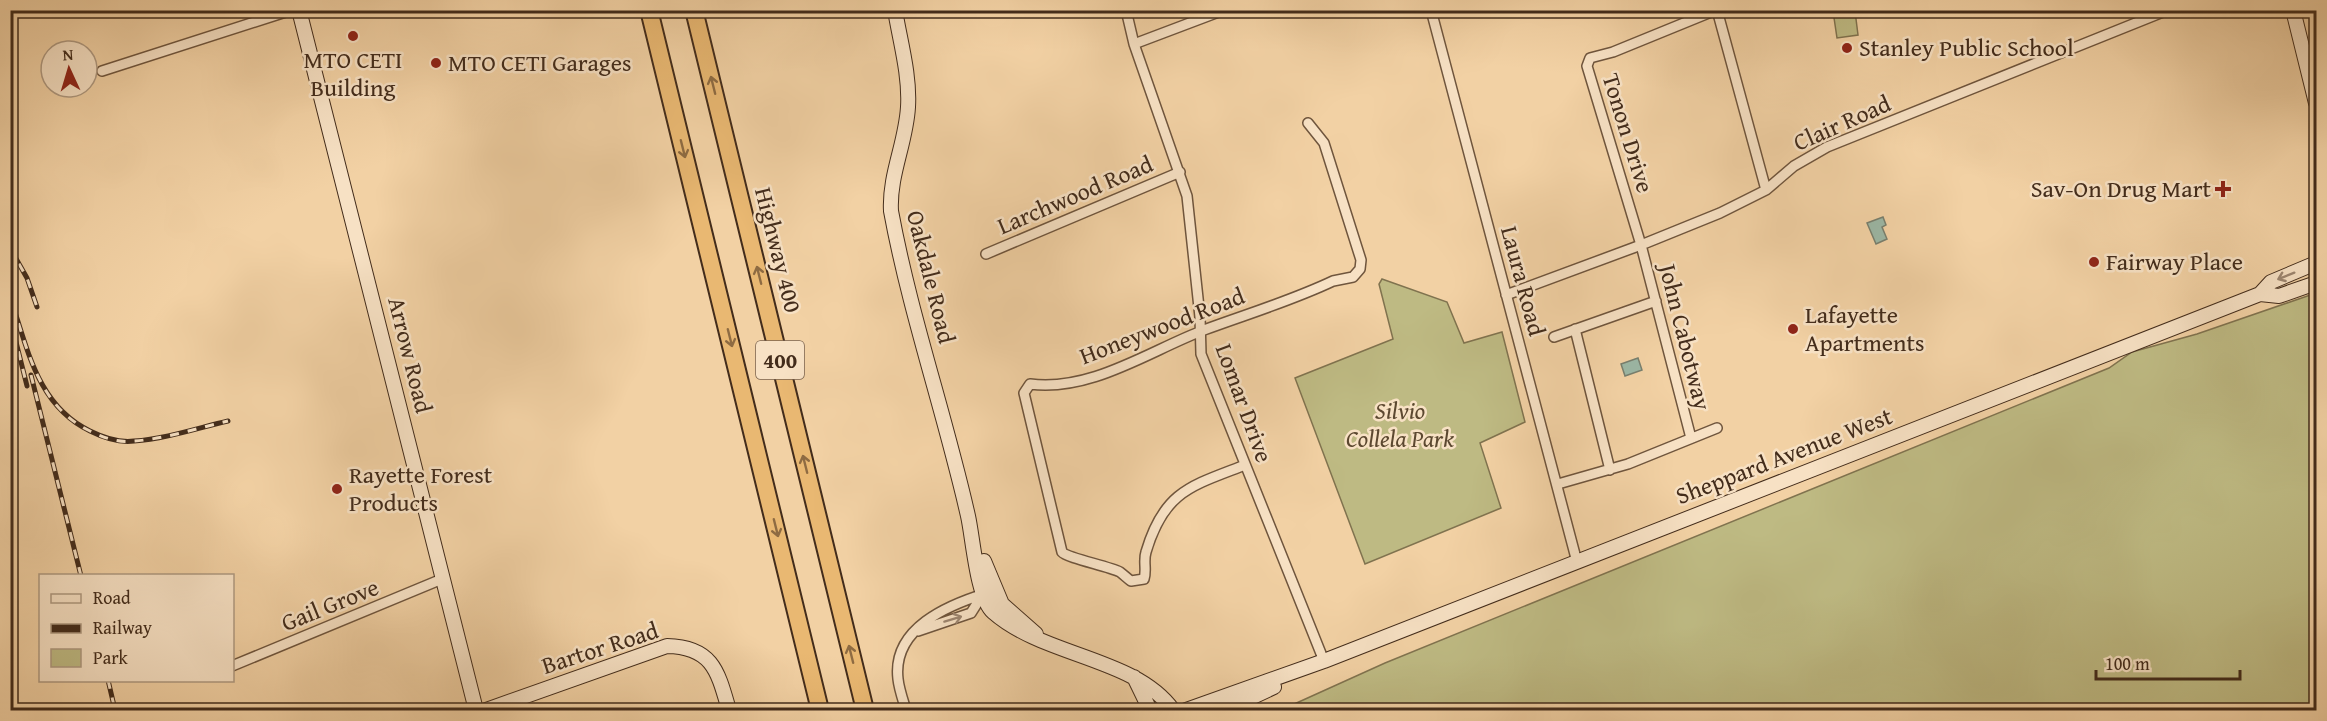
<svg xmlns="http://www.w3.org/2000/svg" width="2327" height="721" viewBox="0 0 2327 721" font-family="'Gentium Book Plus',serif">
<rect width="100%" height="100%" fill="#f2d1a4"/>
<filter id="stains"><feTurbulence type="fractalNoise" baseFrequency=".00333" numOctaves="4"/><feColorMatrix values="0 0 0 0 .2 0 0 0 0 .09 0 0 0 0 .02 0 0 0 .5 -.17"/></filter>
<radialGradient id="worn" r=".72"><stop offset=".6" stop-color="#630" stop-opacity="0"/><stop offset="1" stop-color="#630" stop-opacity=".3"/></radialGradient>
<path fill="#beba83" stroke="#80734f" stroke-width="1.5" d="M1833 11H1855L1858 35 1837 38Z
M1382 279 1447 302 1464 343 1502 332 1525 422 1480 443 1501 508 1365 564 1295 378 1393 339 1379 284Z
M2316 293V710H1281L1385 663 2109 368 2132 352 2197 334Z"/>
<path fill="#9bb7a5" stroke="#787f6e" stroke-width="1.5" d="M1883 217 1886 225 1882 227 1887 239 1876 244 1867 223Z
M1638 358 1642 370 1625 376 1621 364Z"/>
<g fill="none" stroke-linecap="round" stroke-linejoin="round">
<defs>
<path id="street" d="M1126 10 1134 44 1187 196 1200 317 1201 354 1324 661
M1431 10 1577 562
M1717 10 1766 190
M1134 44 1224 10
M102 71 292 10
M986 254 1180 172
M1506 295 1641 245 1720 213 1766 190 1794 166 1827 147 2168 10
M1575 329 1610 470
M1554 337 1656 301
M1691 438 1641 245 1587 66 1590 58 1613 52 1716 10
M1245 465C1191 486 1164 491 1146 552 1143 561 1147 570 1144 579L1131 581C1128 579 1124 575 1120 572 1108 566 1067 558 1062 552L1024 393 1030 384C1091 392 1149 351 1204 330 1247 314 1291 301 1333 281L1353 277 1360 269 1361 260 1324 143 1308 123
M1558 484 1628 464 1717 428
M918 631 971 613 983 594
M232 666 442 579
M906 710C903 700 899 689 898 679 892 628 948 605 987 593"/>
<path id="secondary" d="M299 10 476 710
M895 10C900 41 910 75 908 107 906 143 889 175 891 211 910 314 945 414 968 516 973 538 977 598 993 612 1044 657 1135 657 1173 710
M2293 10 2316 103
M2260 294 2279 296 2316 283
M984 561 1002 604 1036 634
M1134 677 1150 710
M486 710 667 646C713 647 718 672 729 710
M1186 710 1324 661 2260 294 2271 282 2316 263
M1225 710 1274 687"/>
<path id="highway" d="M649 10 820 710
M694 10 865 710"/>
</defs>
<use href="#street" stroke="#6f553d" stroke-width="12"/>
<use href="#secondary" stroke="#432c1b" stroke-width="16"/>
<use href="#highway" stroke="#432c1b" stroke-width="20"/>
<use href="#street" stroke="#f7e1c4" stroke-width="9"/>
<use href="#secondary" stroke="#f7e1c4" stroke-width="14"/>
<use href="#highway" stroke="#e9b872" stroke-width="16"/>
<defs>
<path id="rail" d="M10 248 27 278 37 307
M13 306C29 355 40 407 90 431 104 438 118 443 134 441 165 439 198 428 228 421
M14 334 27 386
M31 375 81 576
M108 680 115 710"/>
</defs>
<use href="#rail" stroke="#432c1b" stroke-width="5"/>
<use href="#rail" stroke="#f7e1c4" stroke-width="3" stroke-dasharray="9" stroke-linecap="butt"/>
</g>
<defs><path id="oneway-shaft" d="M-6 0H5M1.5-3L5.5 0L1.5 3" fill="none" stroke-width="1.6" stroke-linecap="round" stroke-linejoin="round" transform="scale(1.5)"/></defs>
<g stroke="#8e6b42">
<use href="#oneway-shaft" transform="translate(713 85) rotate(-104)"/>
<use href="#oneway-shaft" transform="translate(683 149) rotate(76)"/>
<use href="#oneway-shaft" transform="translate(759 275) rotate(-104)"/>
<use href="#oneway-shaft" transform="translate(730 338) rotate(76)"/>
<use href="#oneway-shaft" transform="translate(805 464) rotate(-104)"/>
<use href="#oneway-shaft" transform="translate(776 528) rotate(76)"/>
<use href="#oneway-shaft" transform="translate(851 654) rotate(-104)"/>
</g>
<g stroke="#9d8670">
<use href="#oneway-shaft" transform="translate(2286 276) rotate(158)"/>
<use href="#oneway-shaft" transform="translate(953 619) rotate(-17)"/>
</g>
<g fill="#8f2418" stroke="#f7e1c4" stroke-width="2">
<circle cx="353" cy="36" r="6"/>
<circle cx="1847" cy="48" r="6"/>
<circle cx="436" cy="63" r="6"/>
<path d="M2220 180h6v6h6v6h-6v6h-6v-6h-6v-6h6z"/>
<circle cx="2094" cy="262" r="6"/>
<circle cx="1793" cy="329" r="6"/>
<circle cx="337" cy="489" r="6"/>
</g>
<g text-anchor="middle" stroke-width="5" stroke-linejoin="round" paint-order="stroke">
<rect fill="#f7e1c4" stroke="#79624e" stroke-width="1.5" x="756" y="341" width="48" height="38" rx="4.5"/>
<g font-size="22" font-weight="bold" fill="#432c1b">
<text x="780" y="368">400</text>
</g>
<g font-size="24" fill="#432c1b" stroke="#f7e1c4" text-anchor="start">
<text x="1859" y="56">Stanley Public School</text>
<text x="353" y="68" text-anchor="middle">MTO CETI<tspan x="353" dy="28">Building</tspan></text>
<text x="448" y="71">MTO CETI Garages</text>
<text x="2211" y="197" text-anchor="end">Sav-On Drug Mart</text>
<text x="2106" y="270">Fairway Place</text>
<text x="1805" y="323">Lafayette<tspan x="1805" dy="28">Apartments</tspan></text>
<text x="349" y="483">Rayette Forest<tspan x="349" dy="28">Products</tspan></text>
</g>
<g font-size="24" fill="#432c1b" stroke="#f7e1c4">
<text transform="translate(1842 123) rotate(-24)" y="8">Clair Road</text>
<text transform="translate(1628 133) rotate(73)" y="8">Tonon Drive</text>
<text transform="translate(1075 195) rotate(-23)" y="8">Larchwood Road</text>
<text transform="translate(778 250) rotate(76)" y="8">Highway 400</text>
<text transform="translate(931 277) rotate(76)" y="8">Oakdale Road</text>
<text transform="translate(1523 281) rotate(75)" y="8">Laura Road</text>
<text transform="translate(1162 326) rotate(-21)" y="8">Honeywood Road</text>
<text transform="translate(1685 337) rotate(76)" y="8">John Cabotway</text>
<text transform="translate(410 355) rotate(76)" y="8">Arrow Road</text>
<text transform="translate(1244 403) rotate(70)" y="8">Lomar Drive</text>
<text transform="translate(1784 456) rotate(-21)" y="8">Sheppard Avenue West</text>
<text transform="translate(330 605) rotate(-22)" y="8">Gail Grove</text>
<text transform="translate(600 648) rotate(-18)" y="8">Bartor Road</text>
</g>
<g font-size="24" font-style="italic" fill="#5c4830" stroke="#f7e1c4">
<text x="1400" y="419">Silvio<tspan x="1400" dy="28">Collela Park</tspan></text>
</g>
</g>
<rect width="2327" height="721" fill="none" stroke="#f2d1a4" stroke-width="36"/>
<rect x="12" y="12" width="2303" height="697" fill="none" stroke="#432c1b" stroke-width="3"/>
<rect x="18" y="18" width="2291" height="685" fill="none" stroke="#432c1b" stroke-width="1.5"/>
<rect x="39" y="574" width="195" height="108" fill="#f7e1c4" stroke="#af9980" stroke-width="1.5"/>
<rect x="51" y="594" width="30" height="9" fill="#f7e1c4" stroke="#af9980" stroke-width="1.5"/>
<text x="93" y="604" font-size="18" fill="#432c1b">Road</text>
<rect x="51" y="624" width="30" height="9" fill="#432c1b" stroke="#af9980" stroke-width="1.5"/>
<text x="93" y="634" font-size="18" fill="#432c1b">Railway</text>
<rect x="51" y="649" width="30" height="18" fill="#beba83" stroke="#af9980" stroke-width="1.5"/>
<text x="93" y="664" font-size="18" fill="#432c1b">Park</text>
<g transform="translate(69 69) rotate(356)"><circle r="28" fill="#f7e1c4" stroke="#af9980" stroke-width="1.5"/>
<path d="M0-4.5L10 22L0 15L-10 22Z" fill="#8f2418"/>
<text y="-9" font-size="16" font-weight="bold" text-anchor="middle" fill="#432c1b">N</text>
</g>
<path d="M2096 670v9h144v-9" fill="none" stroke="#432c1b" stroke-width="3"/>
<text x="2105" y="670" font-size="18" fill="#432c1b" stroke="#f7e1c4" stroke-width="4.5" paint-order="stroke">100 m</text>
<rect width="100%" height="100%" filter="url(#stains)"/>
<rect width="100%" height="100%" fill="url(#worn)"/>
</svg>
